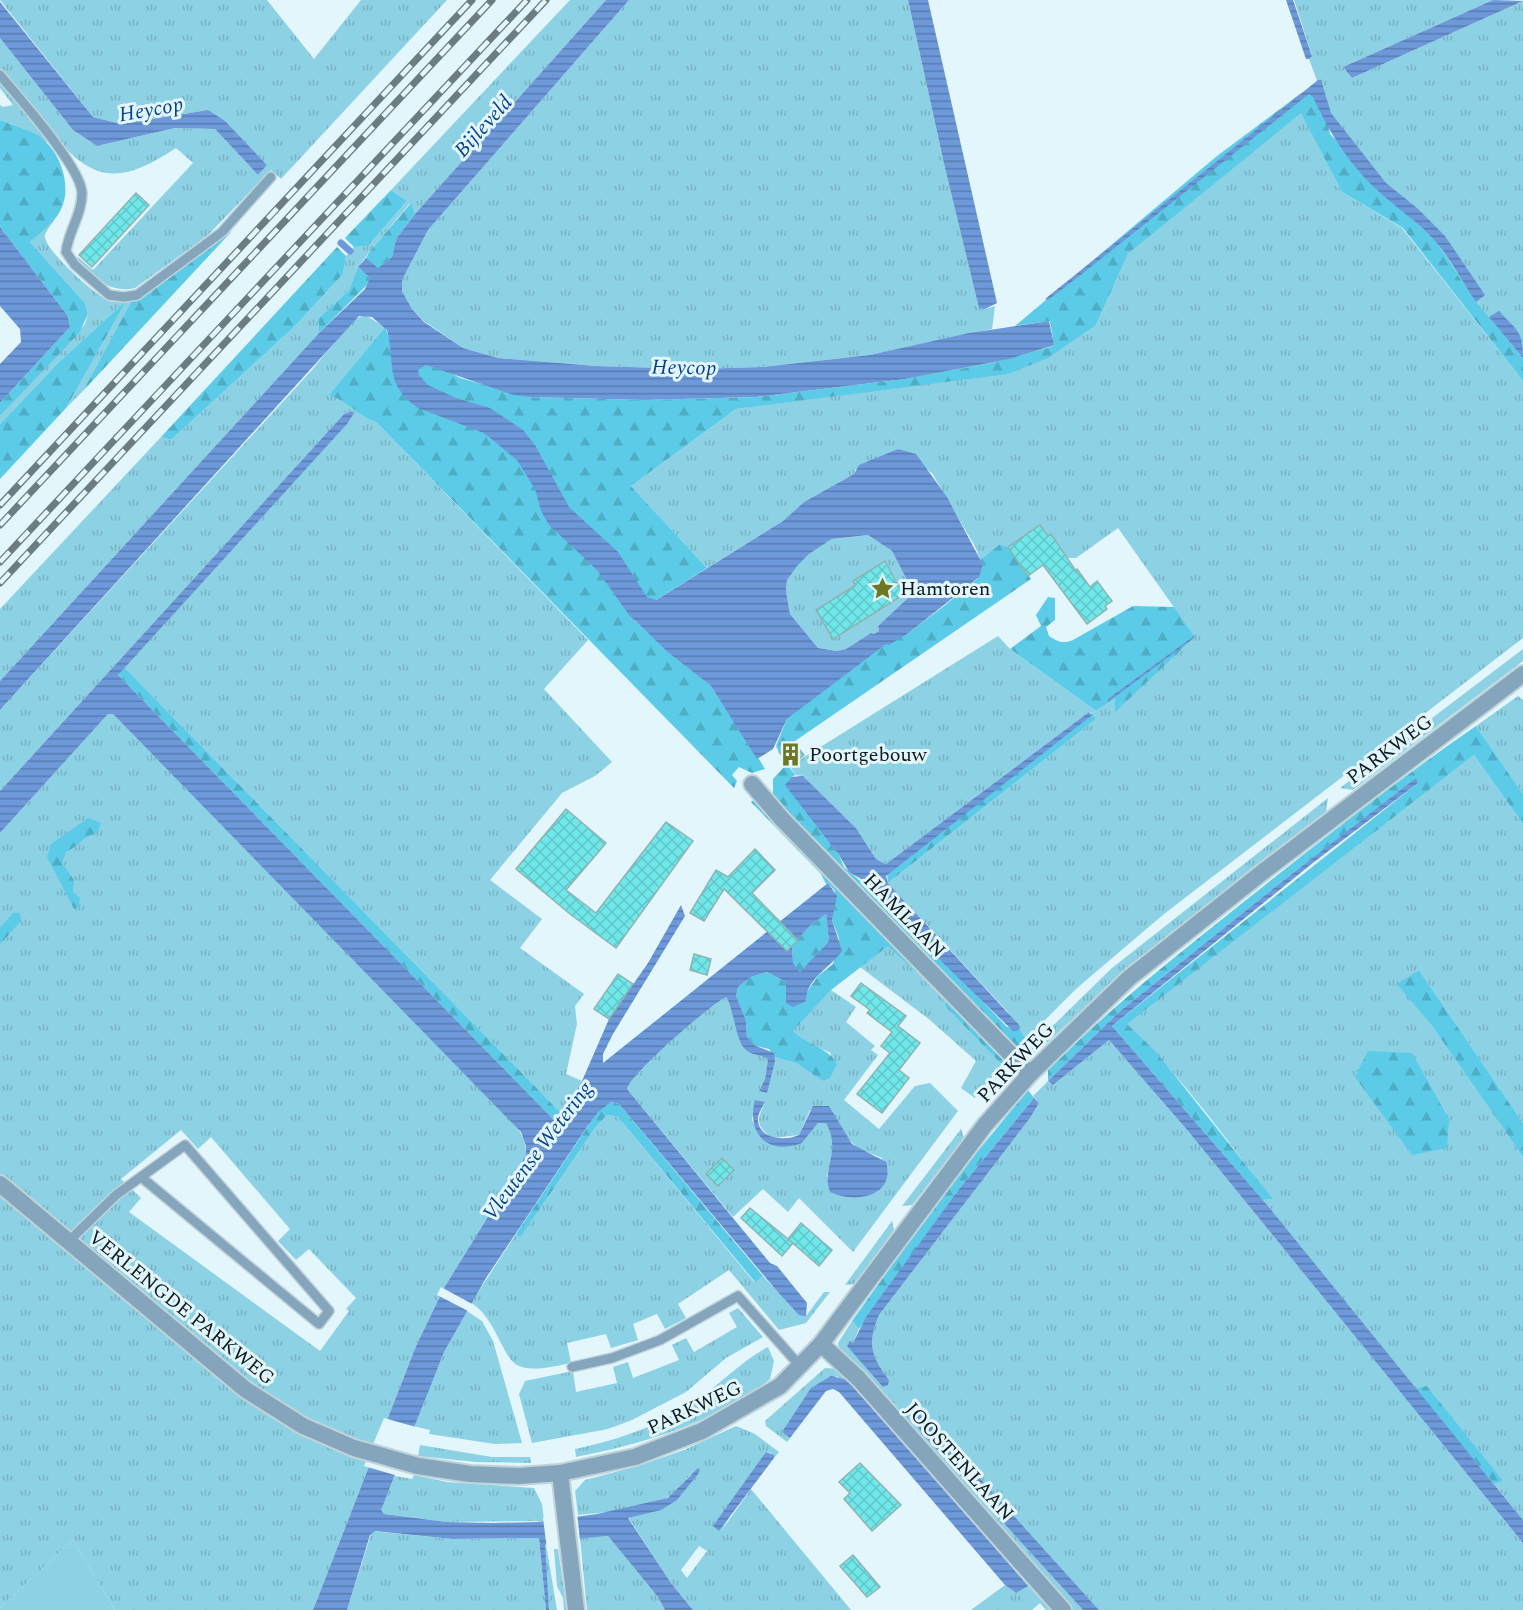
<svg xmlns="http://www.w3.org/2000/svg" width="1523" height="1610" viewBox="0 0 1523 1610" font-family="Spectral,serif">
<defs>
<pattern id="grass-tufts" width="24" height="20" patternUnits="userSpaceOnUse" patternTransform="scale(1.5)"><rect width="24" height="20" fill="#8dd1e4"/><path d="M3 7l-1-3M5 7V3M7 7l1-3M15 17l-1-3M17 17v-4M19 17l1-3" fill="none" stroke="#78b3c3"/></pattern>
<pattern id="forest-firs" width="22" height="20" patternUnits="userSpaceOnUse" patternTransform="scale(1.5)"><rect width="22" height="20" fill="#5ccbe7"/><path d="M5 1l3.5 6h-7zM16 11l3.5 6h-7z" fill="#4faec6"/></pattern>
<pattern id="water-rules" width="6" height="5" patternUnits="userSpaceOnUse" patternTransform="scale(1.5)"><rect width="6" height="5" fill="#6d99da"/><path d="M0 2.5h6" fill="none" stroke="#587cb0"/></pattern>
<pattern id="building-cross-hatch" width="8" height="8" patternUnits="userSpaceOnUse" patternTransform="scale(1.5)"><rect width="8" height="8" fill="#70e8ea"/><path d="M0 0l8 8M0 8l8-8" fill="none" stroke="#60c6c8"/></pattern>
</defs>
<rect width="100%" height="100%" fill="#e2f6fc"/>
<path fill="url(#grass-tufts)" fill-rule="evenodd" d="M0 0H267L314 59 361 0H447L281 179 271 170 207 236 135 288C109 294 95 277 76 260L78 257 93 270 193 163 176 148C124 182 95 186 54 135L45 143 25 129 0 120V105L3 107 13 105 0 88V38L73 130 97 146 175 128 215 129 258 175 267 165 225 122 208 110 121 124 93 117Z
M570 0H606L415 214 410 203 370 251 358 267 349 290 319 318V333L0 681V609L161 437 171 440 294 327 343 274 346 256 354 247 368 246 407 201 391 190Z
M629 0H908L945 168 979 307 985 309 995 306 992 329 870 355 761 367 695 369 596 366 498 358 463 348 424 321 412 309 402 291V280L428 230Z
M1294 0H1493L1343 67 1352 78 1523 1V358L1344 153 1309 59 1312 55Z
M1301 112 1342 192 1402 228 1523 381V638L1164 914 1077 988 1026 1039 1007 1011 888 883 1096 719 1092 713 1089 712 886 864 876 859 856 828 803 776 795 775 790 766 998 636 1010 649 1096 711 1115 697V711L1195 637 1118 528 1076 558H1062L1048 536 1008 547 1000 544 980 560 976 548 932 473 898 449 855 470 854 474 804 502 783 521 707 568 631 486 736 409 858 393 1096 325 1128 254Z
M58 215C54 221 47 229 45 235 42 248 96 296 109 301 116 303 125 301 132 300L83 391 66 408 125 302 60 361 0 424V416L85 324 88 314 85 303 30 242Z
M365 315 385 327 330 394C348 401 358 415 376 422L588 640 544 689 612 762 595 776 562 793 490 880 542 919 520 948 584 994 575 1006 577 1024 566 1074 582 1081 563 1115 124 667 348 423 354 413 352 411 344 414 0 791V710L311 371 353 320Z
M868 535 892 551 910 586V596L878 626 879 631 874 634 871 633 846 649 837 651 818 648 790 614 786 591 787 580 796 566 809 554 832 539Z
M1523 649V661L1353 790 1340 788Z
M1518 696 1523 700V794L1476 726Z
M108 714H113L497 1106C511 1121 527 1133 526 1155L444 1288 416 1346 313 1610H115L73 1540 0 1608V833ZM181 1130 198 1149 211 1137 290 1229 278 1241 296 1260 309 1249 356 1298 346 1309 349 1311 320 1351 129 1212 141 1198 121 1179Z
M1474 755 1523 824V1123L1419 970 1398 984 1432 1026 1523 1157V1520L1494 1484 1502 1481 1427 1386 1414 1388 1263 1200 1272 1199C1226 1139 1182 1076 1126 1024Z
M1328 798 1326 812 1138 959 1038 1051 1034 1053 1027 1051 1112 968Z
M888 945 947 1002 944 1005 1002 1065 975 1098 961 1088 976 1061 930 1020 860 967Z
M831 990 856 1007 846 1022 875 1046 871 1050 878 1055 844 1100 879 1129 915 1086 930 1083 958 1111 853 1252 799 1198 788 1212 763 1189 733 1217 627 1089C629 1074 710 1005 726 997L737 1022 739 1038 768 1059 765 1079 759 1091 767 1093 774 1057 796 1063 824 1081 831 1053 800 1039 792 1031ZM756 1100 765 1103C756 1120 756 1127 773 1138L799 1135 810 1110 841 1127 847 1138 858 1148 882 1158 864 1196H858L827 1177C830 1160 839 1139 826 1123H818L802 1143 762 1139 752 1120Z
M1109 1040 1188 1131 1523 1543V1610H1099L930 1423 914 1411 909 1415 925 1437 1083 1610H1071L839 1352 838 1343 852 1321 859 1329 853 1343 847 1346 889 1380C871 1356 867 1344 879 1315L1030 1118 1039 1103 1033 1096 1048 1081 1053 1085Z
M607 1115 618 1117 754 1282 763 1276 777 1291 806 1316 824 1292H830L806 1323 779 1330 729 1270 678 1304 686 1318 665 1329 657 1314 633 1324 638 1340 611 1348 606 1334 567 1343 571 1363C555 1366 535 1372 519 1366 503 1361 496 1317 471 1303L516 1234 520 1238 595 1128Z
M961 1129 964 1138 912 1205 902 1206Z
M892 1221 894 1230 855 1284 845 1285Z
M738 1308 763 1337 726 1358 686 1392 632 1420 608 1429 532 1443 519 1394 525 1381 573 1371 576 1392 617 1383 613 1367 628 1362 633 1378 679 1360 672 1345 686 1338 694 1352 737 1327 729 1313Z
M467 1311 482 1321 493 1341 522 1443 495 1444 429 1434 430 1430 413 1426 444 1352Z
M768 1347 774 1361 770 1379C720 1421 640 1445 576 1457L575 1449C619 1440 661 1425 698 1399 722 1383 741 1361 768 1347Z
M825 1368 841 1369 1059 1610H1046L1040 1603 1032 1610H971L1005 1585 1016 1593 837 1376 782 1432 790 1438 787 1442 766 1426 765 1421Z
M736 1426 755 1434 779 1452 774 1458 771 1453 766 1452 722 1530 751 1489 851 1610H693L671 1583 628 1517 677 1500 700 1470C687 1473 681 1489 669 1497 651 1508 600 1513 578 1515L575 1491 585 1480 638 1466 684 1450ZM699 1546 707 1551 687 1578 681 1570Z
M420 1445 492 1457H530L531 1463 476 1462 418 1456Z
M414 1475 447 1482 534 1488 542 1504 544 1521 447 1522 384 1514 380 1510 395 1476 412 1479Z
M372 1531 452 1539 539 1538 546 1610H347Z
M608 1536 658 1597 665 1610H587L580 1538Z
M546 1544 557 1610H549L544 1547Z
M554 1549H558L567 1610H564L563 1598 557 1586Z"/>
<path fill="url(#forest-firs)" d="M1320 88 1330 134 1436 242 1476 302 1523 358V381L1403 228 1342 192 1301 113 1128 254 1096 325 1048 358 1008 374 736 409 631 486 707 568 656 600 634 620 670 653 711 686 759 759 765 769 752 773 739 767 732 775 737 781 734 788 376 422C356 415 350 402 329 395L385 327 390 340 460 378 529 397 644 400 756 397 905 379 987 364 1052 347 1054 345 1050 321 1015 326 1217 156 1300 94Z
M0 120C13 125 28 129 39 136 62 152 75 192 57 216 50 225 39 234 30 242L85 303 88 314 79 333 0 416V403L70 327 68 316 0 227Z
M391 190 407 201 368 246 354 247 345 238Z
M411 203 415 214 396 239 392 257 377 269 366 258 370 251Z
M232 231 83 391 132 300 149 292Z
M337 247 346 256 343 274 294 327 171 440 161 437Z
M358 267 370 278 369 283 319 333V318L349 290Z
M126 301 66 408 0 479V424L60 361Z
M1000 544 1008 547 1031 579 779 752 776 746 787 719 855 665 887 643 910 632 944 606 977 579 983 565 980 560Z
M1048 597 1055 598V620L1046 627 1049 636C1058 642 1063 644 1073 640L1133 606 1174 607 1195 637 1115 712V698L1096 711 1010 649 1041 626 1036 615Z
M124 667 563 1115 556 1122 118 675Z
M1092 713 1096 719 888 883 887 873Z
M1476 726 1523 794V824L1474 755 1127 1024 1157 1053 1273 1199 1263 1200 1112 1026 1418 783 1416 779 1275 887 1119 1012 1048 1081V1070C1114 1004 1187 947 1260 889 1330 833 1402 777 1476 726Z
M787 764 795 775 792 777 819 828 839 855 844 867 901 916 1007 1027 1019 1028 1026 1039 1017 1048 814 846 773 797V779Z
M754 800 1007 1060 1002 1065 944 1005 947 1001 888 946 831 990 793 1031C806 1045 827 1046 837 1064L830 1078 823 1081 796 1063 774 1057 769 1049 756 1046 747 1037 746 1020 736 996 738 987 751 977 767 972 786 982 787 1003 806 993 818 976 833 964 839 938 832 920 835 891 828 883 826 884 821 874 751 802Z
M88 818 101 823 97 833C83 836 79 846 66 852L62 863 74 880 73 892 80 898 79 907 74 909 47 857 51 844Z
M13 913H20L21 921 0 944V928Z
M826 914 829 941 800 973 793 963 792 945 810 926Z
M1419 970 1523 1123V1157L1432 1026 1397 984Z
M1368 1051 1412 1053 1449 1119 1447 1148 1412 1155 1355 1077Z
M1028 1090 1034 1098 959 1189 859 1329 852 1321 946 1190Z
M611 1102 619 1104 763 1276 755 1282 618 1117 607 1115 595 1128 520 1238 516 1234 598 1111Z
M1427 1386 1503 1481 1494 1484 1414 1388Z"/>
<path fill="#8dd1e4" d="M73 1540 115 1610H0V1608Z"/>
<path fill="url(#water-rules)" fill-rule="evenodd" d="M606 0H629L428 230 402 280V291L412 309 424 322 463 348 498 358 596 366 695 369 761 367 870 355 969 333 1049 321 1054 345 1009 359 905 379 756 397 644 400 529 397 514 395 426 365 418 370 419 375 428 385 456 398 490 408 523 430 535 445 569 507 618 552 647 597 656 600 661 597 783 521 804 502 854 474 859 465 898 449 916 454 947 497 983 565 979 577 910 632 889 645 886 644 787 719 773 749 757 759 711 686 669 653 629 615 597 570 549 525 541 511 535 489 517 460 484 433 418 408C383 383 396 364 387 330L372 317 359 316 0 710V681L319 333 365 289 370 278 358 267 366 258 378 268 392 257 396 239 415 214ZM868 535 892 551 910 586V596L878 626 879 631 874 634 871 633 846 649 837 651 818 648 790 614 786 591 787 580 797 566 809 554 832 539Z
M908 0H928L997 303 985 309 979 308 945 168Z
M1286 0H1293L1312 56 1309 59H1306Z
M1493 0 1523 1 1352 78 1343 67Z
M0 2 93 117 121 124 208 110 225 121 267 165 258 175 215 129 175 128 97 146 73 130 0 38Z
M1318 80H1321L1331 113 1386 183 1417 208 1445 236 1485 295 1476 302C1462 282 1451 258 1434 240 1417 220 1394 207 1375 188 1347 161 1329 132 1313 97L1309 94 1078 277 1048 300 1045 299Z
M0 227 68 316 70 327 0 403V364L21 342 20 329 0 306Z
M1499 311C1516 330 1523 330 1523 358L1489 317Z
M352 411 354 413 348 423 118 675 556 1122 563 1115 582 1081 609 1019 648 963 681 905 685 916 613 1034 603 1054V1063L828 883 837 896 832 920 842 951C831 967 805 980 806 1001L793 1007 786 1003V982L767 972 751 977 738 987 736 996 746 1020 747 1037 756 1046 774 1053 775 1061 767 1093 759 1091 765 1079 768 1059C761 1054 753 1056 746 1050 735 1040 735 1012 726 997 710 1005 630 1074 627 1089L770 1263 777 1266 807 1303 806 1316 799 1315 777 1291 619 1104 611 1102 598 1112 587 1127 486 1278 444 1352 381 1510 384 1514 447 1522 493 1523 537 1522 597 1514 668 1498 698 1468 700 1470 698 1474 677 1500 661 1510 628 1518 671 1583 693 1610H665L658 1597 608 1536 554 1541 545 1545 549 1610H546L539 1538 452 1539 375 1531 370 1535 347 1610H313L416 1346 444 1288 526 1155V1146L521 1132 113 714H108L0 833V791L344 414ZM826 914 829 941 800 972 793 963 792 945 810 926Z
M1194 636V638L1108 702V699Z
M1089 712 1092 715 886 876 888 883 1019 1025V1030L1013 1031 938 958 901 916 861 879 849 872 839 855 785 785 792 777 803 776 856 828 876 859 886 864Z
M1416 778 1418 783 1314 862 1112 1026 1263 1200 1523 1520V1543L1188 1131 1109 1040 1053 1085 1048 1081 1119 1012 1275 887Z
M1034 1098 1039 1103 1030 1118 879 1315C867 1344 871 1356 889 1380L888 1385 883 1387 847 1346 850 1341 853 1343 866 1317 959 1189Z
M755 1100 765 1102C762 1108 757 1115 758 1121 760 1140 786 1141 799 1135L813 1106H829L852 1144 886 1162C896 1197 854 1204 830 1192 821 1169 842 1151 826 1123H818L802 1143C768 1156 746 1134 755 1100Z
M831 1376 848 1380 858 1390 1028 1586 1016 1593 1005 1585 839 1392 833 1389 826 1391 790 1438 782 1432 811 1388Z
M914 1410 930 1423 1099 1610H1083L925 1437 909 1415Z
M766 1452 774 1455V1458L719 1531 713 1526Z"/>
<path fill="#e2f6fc" d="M441 1287 474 1305 470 1312 437 1295Z
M384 1418 416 1427 398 1476 364 1466Z
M577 1512 580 1541 554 1544 547 1550 543 1518Z"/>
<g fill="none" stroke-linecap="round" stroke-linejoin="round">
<path stroke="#6d99da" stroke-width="7" d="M341 243 350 251"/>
</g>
<path fill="url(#building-cross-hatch)" stroke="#90b2b2" stroke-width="1.5" d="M136 193 149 205 92 267 79 255Z
M1040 525 1048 536 1051 534 1076 571 1077 569 1090 587 1097 581 1112 601 1105 606 1107 609 1087 624 1043 565 1028 576 1008 547Z
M885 561 903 595 833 639 816 610 856 585 853 581Z
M793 741 804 755 790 766 779 752Z
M566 809 606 843 566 890 596 913 666 822 693 841 616 948 570 914 516 869Z
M755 849 775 870 752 893 798 940 787 951 724 889 704 921 690 913 716 870 728 877Z
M694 954 711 959 707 975 690 970Z
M618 974 633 984 609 1019 594 1009Z
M861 983 906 1016 898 1026 920 1043 899 1070 909 1078 882 1113 857 1094 890 1053 881 1046 892 1032 867 1013 870 1010 851 996Z
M722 1158 734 1170 718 1186 706 1174Z
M750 1208 793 1243 782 1256 741 1218Z
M801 1223 832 1250 819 1266 788 1239Z
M860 1463 901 1505 872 1531 844 1499 850 1493 839 1482Z
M853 1555 880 1587 867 1597 840 1566Z"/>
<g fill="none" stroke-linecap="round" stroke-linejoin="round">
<defs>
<path id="service" d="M0 75C19 98 81 167 82 193 82 215 68 232 66 252L75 265 109 295 124 297 137 295 222 232 271 177
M69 1241 116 1195 185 1145 329 1311 319 1324 141 1177
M572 1367 612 1358 660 1340 738 1296 800 1366"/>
<path id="minor" d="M752 784 781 818 1030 1074
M821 1344 859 1379 1063 1610
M560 1473 576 1610"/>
<path id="tertiary" d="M0 1184 246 1390 303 1426 354 1448 418 1466 470 1474 519 1476 560 1473 635 1457 702 1431 780 1386 821 1344 985 1125 1030 1074 1129 978 1264 871 1523 674"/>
</defs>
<use href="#service" stroke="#c0d3d8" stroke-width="12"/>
<use href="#minor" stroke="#c0d3d8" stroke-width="20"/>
<use href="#tertiary" stroke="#c0d3d8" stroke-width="20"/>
<use href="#service" stroke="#84a5bb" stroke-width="9"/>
<use href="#minor" stroke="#84a5bb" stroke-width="16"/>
<use href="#tertiary" stroke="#84a5bb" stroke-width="16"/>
<defs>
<path id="rail" d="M0 505 472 0
M0 525 492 0
M0 562 527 0
M0 583 546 0"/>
</defs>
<use href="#rail" stroke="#6c7c80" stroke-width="7"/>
<use href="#rail" stroke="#e2f6fc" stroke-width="4.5" stroke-dasharray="14" stroke-linecap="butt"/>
</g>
<defs>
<symbol id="sight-bare" viewBox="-9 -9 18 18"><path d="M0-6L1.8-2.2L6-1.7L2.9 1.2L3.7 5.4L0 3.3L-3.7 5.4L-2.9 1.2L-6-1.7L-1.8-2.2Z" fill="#6e7823" stroke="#e2f6fc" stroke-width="2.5" paint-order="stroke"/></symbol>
<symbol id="building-bare" viewBox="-9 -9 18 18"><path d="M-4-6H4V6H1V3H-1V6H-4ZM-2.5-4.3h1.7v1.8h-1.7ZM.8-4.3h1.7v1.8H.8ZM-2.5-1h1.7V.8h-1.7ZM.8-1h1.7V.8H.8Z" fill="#6e7823" stroke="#e2f6fc" stroke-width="2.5" paint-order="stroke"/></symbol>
</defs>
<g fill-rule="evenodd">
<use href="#sight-bare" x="866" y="572" width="33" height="33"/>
<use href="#building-bare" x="774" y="738" width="33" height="33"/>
</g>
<g text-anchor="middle" stroke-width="6" stroke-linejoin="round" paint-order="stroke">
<g font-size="20" fill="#0d191c" stroke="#e2f6fc" text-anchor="start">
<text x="900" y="595">Hamtoren</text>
<text x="809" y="761">Poortgebouw</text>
</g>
<g font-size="20" fill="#0d191c" stroke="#e2f6fc">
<text transform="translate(1389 749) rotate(-37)" y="7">PARKWEG</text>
<text transform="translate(905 915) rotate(46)" y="7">HAMLAAN</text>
<text transform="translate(1015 1062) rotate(-47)" y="7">PARKWEG</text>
<text transform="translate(182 1307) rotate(39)" y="7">VERLENGDE PARKWEG</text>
<text transform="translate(694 1407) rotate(-25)" y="7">PARKWEG</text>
<text transform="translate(960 1461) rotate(48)" y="7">JOOSTENLAAN</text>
</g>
<g font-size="21" font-style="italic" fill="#04408b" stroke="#e2f6fc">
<text transform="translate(151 109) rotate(-10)" y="7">Heycop</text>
<text transform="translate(483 126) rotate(-48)" y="7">Bijleveld</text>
<text transform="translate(684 367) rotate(1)" y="7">Heycop</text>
<text transform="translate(537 1151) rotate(-53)" y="7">Vleutense Wetering</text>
</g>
</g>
</svg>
